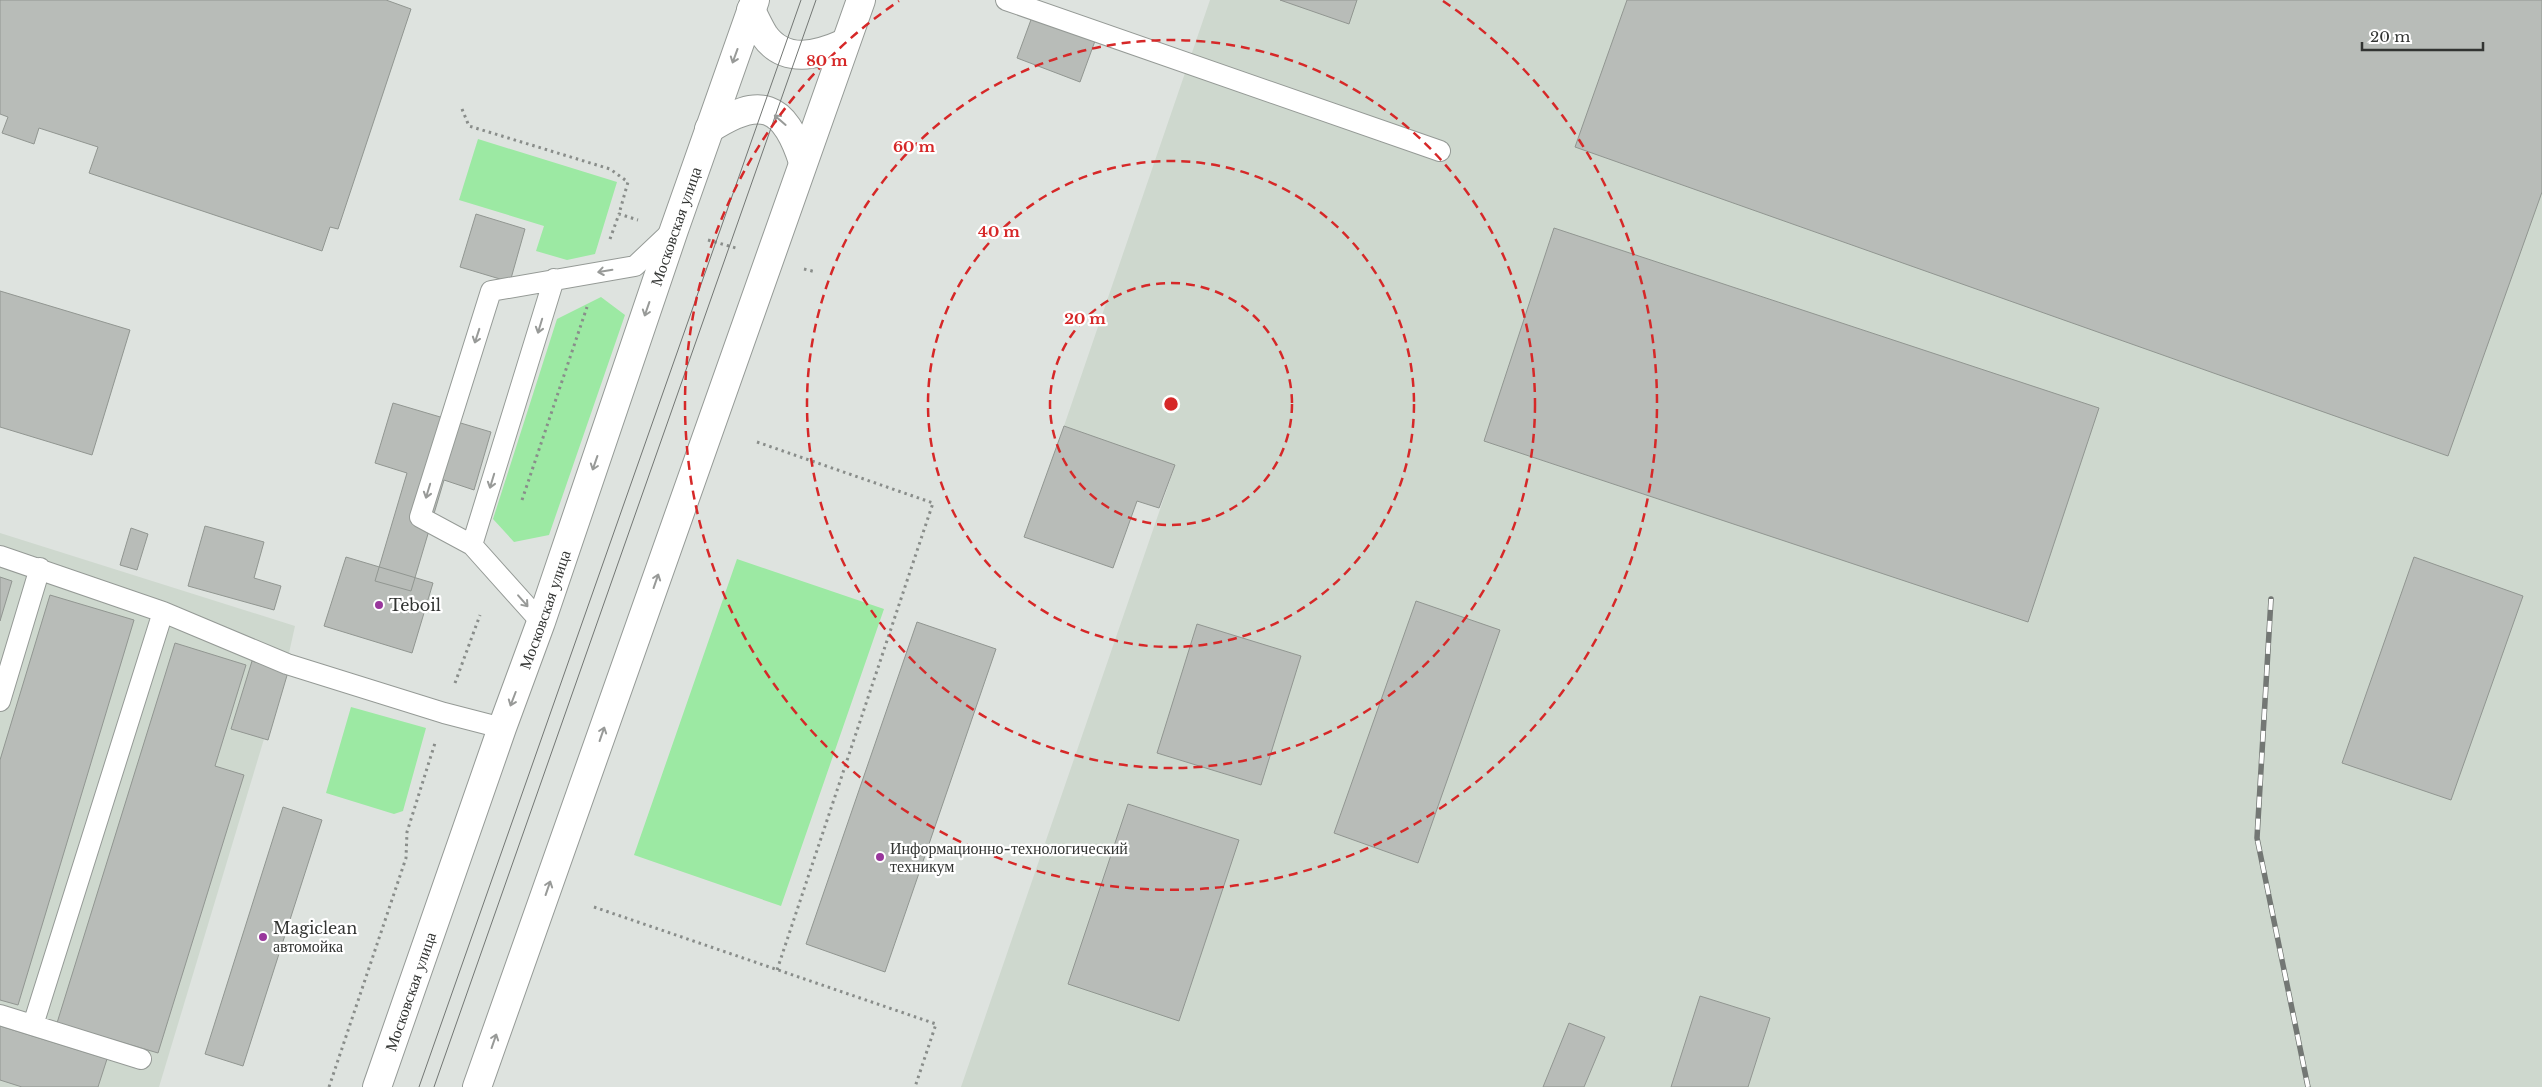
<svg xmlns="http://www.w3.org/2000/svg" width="2542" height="1087" viewBox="0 0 2542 1087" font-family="'Libre Baskerville',serif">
<rect width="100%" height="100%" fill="#dee3df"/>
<path fill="#ced8ce" d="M1210 0H2542V1087H961L1175 466 1064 426Z
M0 533 295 626 285 671 252 661 231 728 264 739 159 1087H0Z"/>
<path fill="#9ce9a3" d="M478 139 617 182 595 254 567 260 536 251 544 226 459 200Z
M601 297 625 315 549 535 514 542 493 519 557 319Z
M737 559 884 609 781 906 634 855Z
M351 707 426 728 403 811 394 814 326 793Z"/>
<path fill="#b8bcb8" stroke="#919691" d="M0 0H386L411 9 338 229 330 227 322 251 89 173 98 147 39 128 34 144 2 133 8 117 0 114Z
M1280 0H1357L1349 24Z
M1627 0H2542V192L2448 456 1575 147Z
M1032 17 1095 41 1080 82 1017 58Z
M476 214 525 229 510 282 460 267Z
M1554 228 2099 408 2028 622 1484 441Z
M0 291 130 330 92 455 0 427Z
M393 403 491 432 474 490 444 480 411 591 375 581 407 473 375 463Z
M1064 426 1175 465 1159 508 1137 501 1113 568 1024 537Z
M205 526 264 542 254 578 281 586 274 610 188 586Z
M131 528 148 534 137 570 120 565Z
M346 557 433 583 412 653 324 626Z
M2414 557 2523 596 2451 800 2342 763Z
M0 577 12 581 0 621Z
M50 595 134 620 18 1005 0 1000V760Z
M1416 601 1500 630 1418 863 1334 833Z
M917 622 996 649 885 972 806 944Z
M1197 624 1301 656 1261 785 1157 753Z
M175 643 246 665 215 766 244 775 158 1053 57 1023Z
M252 661 288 672 268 740 231 729Z
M1128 804 1239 840 1179 1021 1068 984Z
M283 807 322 820 243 1066 205 1054Z
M1700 996 1770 1018 1748 1087H1671Z
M1569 1023 1605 1037 1584 1087H1543Z
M0 1026 107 1059 98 1087H22L0 1080Z"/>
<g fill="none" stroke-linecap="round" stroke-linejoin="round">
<defs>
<path id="lane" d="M1006 0 1440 151
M472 545 554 279
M0 556 163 612 287 664 444 713 502 728
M541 622 472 545 420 517 491 291 635 266 672 231
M0 701 40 568
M0 1015 141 1059
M33 1025 163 612"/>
<g id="secondary">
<path d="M751 10C755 18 759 27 764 35 785 65 818 55 845 43"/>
<path d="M709 129C760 96 784 103 803 162"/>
<path id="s1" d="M377 1087 502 728 541 622 674 230 755 0"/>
<path d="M477 1087 861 0"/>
</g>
</defs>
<use href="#lane" stroke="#959a96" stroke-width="22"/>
<use href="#secondary" stroke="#959a96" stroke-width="30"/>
<path stroke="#898d8a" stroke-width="3" stroke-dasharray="2.5 4" stroke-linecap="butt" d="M462 109 469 126 610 169 628 182 619 214
M610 239 619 214 638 220
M708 240 736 248
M804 269 816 272
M757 442 933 503 777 970
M522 500 587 307
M455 683 480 615
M594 907 936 1024 915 1087
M329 1087 406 858 407 832 435 743"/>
<use href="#lane" stroke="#fff" stroke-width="20"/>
<use href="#secondary" stroke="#fff" stroke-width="28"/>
<path stroke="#737774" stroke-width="1" d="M419 1087 801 0
M434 1087 816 0"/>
<defs>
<path id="rail" d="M2271 599 2257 838 2308 1087"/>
</defs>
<use href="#rail" stroke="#737774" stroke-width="5.5"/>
<use href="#rail" stroke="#fff" stroke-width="4" stroke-dasharray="11" stroke-linecap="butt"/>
</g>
<defs><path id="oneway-shaft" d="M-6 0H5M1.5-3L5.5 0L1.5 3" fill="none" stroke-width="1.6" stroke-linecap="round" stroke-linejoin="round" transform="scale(1.25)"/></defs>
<g stroke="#989a98">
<use href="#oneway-shaft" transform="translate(735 56) rotate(110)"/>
<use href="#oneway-shaft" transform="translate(780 120) rotate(-139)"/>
<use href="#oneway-shaft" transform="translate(605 271) rotate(171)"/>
<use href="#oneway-shaft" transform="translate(647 309) rotate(109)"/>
<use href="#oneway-shaft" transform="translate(540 326) rotate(107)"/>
<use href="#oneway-shaft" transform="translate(477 336) rotate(108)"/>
<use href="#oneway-shaft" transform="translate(595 463) rotate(109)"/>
<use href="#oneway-shaft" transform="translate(492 481) rotate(107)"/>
<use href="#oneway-shaft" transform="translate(428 491) rotate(107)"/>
<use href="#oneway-shaft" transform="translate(656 581) rotate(-71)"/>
<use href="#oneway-shaft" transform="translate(523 601) rotate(49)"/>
<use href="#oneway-shaft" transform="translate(513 699) rotate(111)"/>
<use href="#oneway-shaft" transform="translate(602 734) rotate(-71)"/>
<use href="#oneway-shaft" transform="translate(548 888) rotate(-71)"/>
<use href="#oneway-shaft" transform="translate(494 1041) rotate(-71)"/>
</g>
<g fill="none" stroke="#d62828" stroke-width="2.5" stroke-dasharray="9 6">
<circle cx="1171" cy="404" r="121"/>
<circle cx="1171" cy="404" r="243"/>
<circle cx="1171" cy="404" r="364"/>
<path d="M1443 1A486 486 0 1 1 899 1"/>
</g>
<g fill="#99369c" stroke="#fff" stroke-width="2">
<circle cx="379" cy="605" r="5"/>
<circle cx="880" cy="857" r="5"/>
<circle cx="263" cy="937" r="5"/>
</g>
<g text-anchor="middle" stroke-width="4.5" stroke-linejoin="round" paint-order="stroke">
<g font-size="16" fill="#323432" stroke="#fff">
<text dy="6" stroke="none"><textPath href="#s1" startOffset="911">Московская улица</textPath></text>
<text dy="6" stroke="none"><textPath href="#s1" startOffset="506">Московская улица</textPath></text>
<text dy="6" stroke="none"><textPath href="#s1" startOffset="101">Московская улица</textPath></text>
</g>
<g font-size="16" fill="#323432" stroke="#fff" text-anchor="start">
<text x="389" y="611">Teboil</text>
<text x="890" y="854">Информационно-технологический<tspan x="890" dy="18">техникум</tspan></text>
<text x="273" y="934">Magiclean<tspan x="273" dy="18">автомойка</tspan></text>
</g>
</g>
<circle cx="1171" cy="404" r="8" fill="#d62828" stroke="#fff" stroke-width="2.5"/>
<g font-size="15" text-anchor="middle" font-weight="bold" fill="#d62828" stroke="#fff" stroke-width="4.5" stroke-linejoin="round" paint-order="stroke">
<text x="827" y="66">80 m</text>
<text x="914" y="152">60 m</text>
<text x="999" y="237">40 m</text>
<text x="1085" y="324">20 m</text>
</g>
<path d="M2362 42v8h121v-8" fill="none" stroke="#323432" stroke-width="2.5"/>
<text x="2370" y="42" font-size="15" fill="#323432" stroke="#ffffff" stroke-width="4" paint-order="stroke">20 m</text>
</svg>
